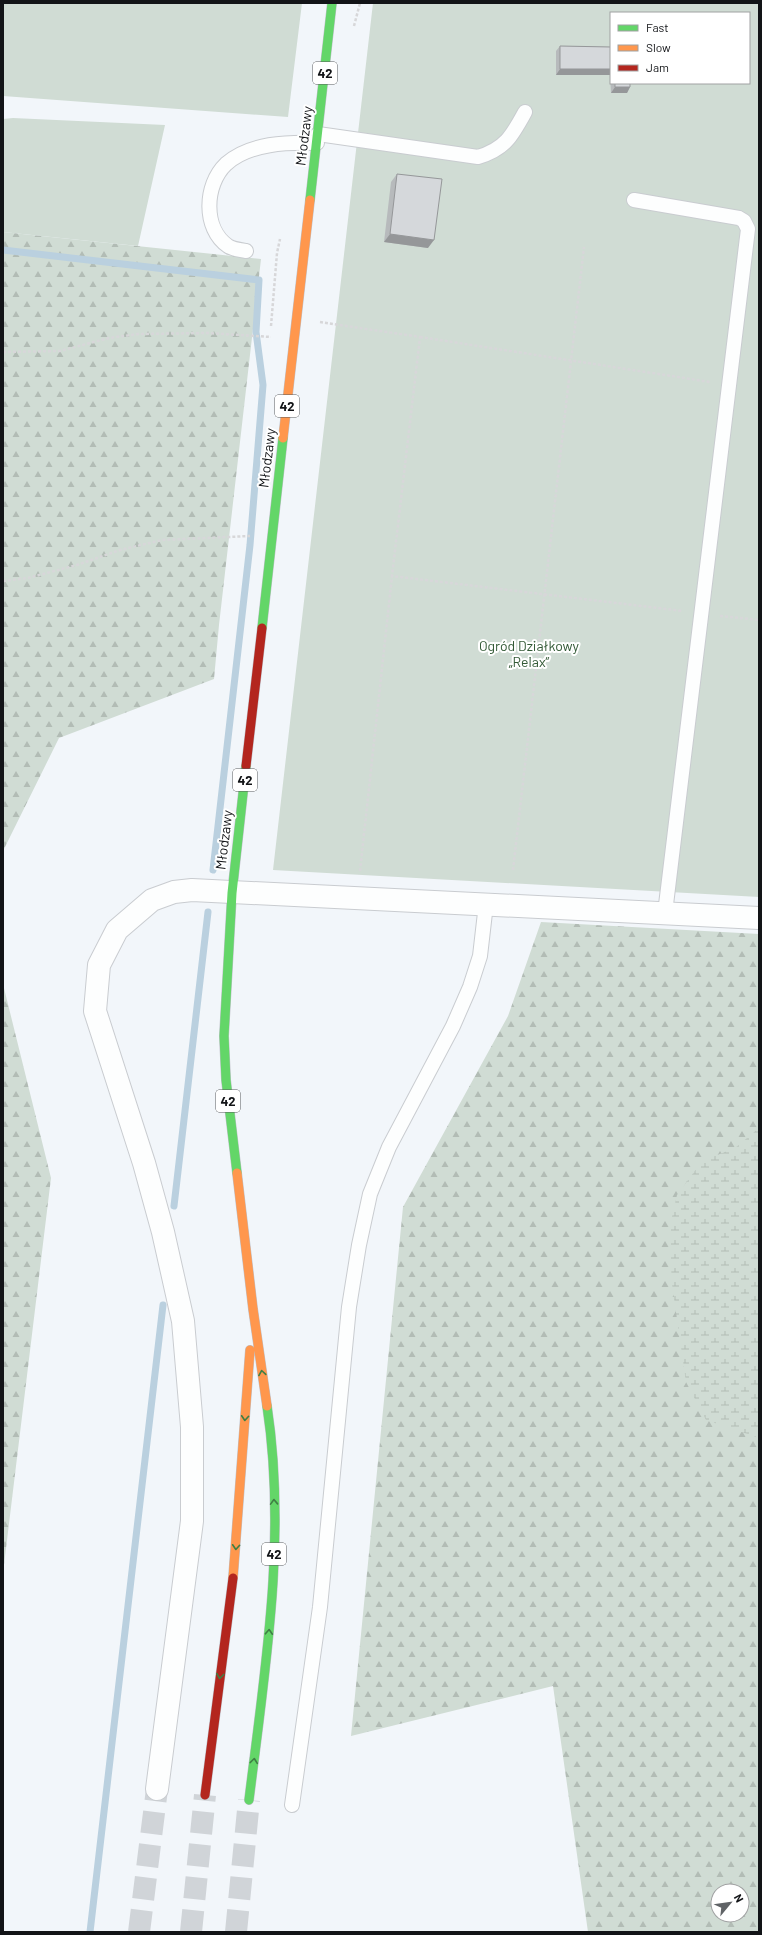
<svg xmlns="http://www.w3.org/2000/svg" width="762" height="1935" viewBox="0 0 762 1935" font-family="Barlow,sans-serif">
<defs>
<pattern id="forest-firs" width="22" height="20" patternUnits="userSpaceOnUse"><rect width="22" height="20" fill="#d0dcd4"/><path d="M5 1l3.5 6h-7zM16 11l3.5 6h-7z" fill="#b2bcb5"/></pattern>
<pattern id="wetland-marsh" width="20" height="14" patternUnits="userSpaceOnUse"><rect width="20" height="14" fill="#d0dcd4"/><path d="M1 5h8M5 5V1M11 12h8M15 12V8" fill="none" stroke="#b2bcb5"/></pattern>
</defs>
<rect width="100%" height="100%" fill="#f2f6fa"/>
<path fill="#d0dcd4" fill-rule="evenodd" d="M3 3H302L288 117 3 96Z
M373 3H759V897L273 870ZM611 13H749V83H611Z
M13 118 165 125 138 246 3 232V119Z"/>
<path fill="url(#forest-firs)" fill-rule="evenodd" d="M3 232 261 259 219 625 214 679 59 738 3 851Z
M541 922 759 934V1932H588L553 1686 351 1736 403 1207 508 1016ZM718 1891H742V1915H718Z
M3 984 51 1178 3 1573Z"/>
<path fill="url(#wetland-marsh)" d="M759 1128V1438L706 1420 686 1382 672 1284 669 1230 677 1195 702 1161 735 1148Z"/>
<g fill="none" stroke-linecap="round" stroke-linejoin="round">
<path stroke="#bad0df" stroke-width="7" d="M3 250 259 280 256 332 263 385 250 545 213 870
M174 1206 208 912
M90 1932 163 1305"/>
<path stroke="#d0d4d8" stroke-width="22" stroke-dasharray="22 11" stroke-linecap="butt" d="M139 1932 157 1789"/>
<path stroke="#d0d4d8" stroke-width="22" stroke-dasharray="22 11" stroke-linecap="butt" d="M191 1932 205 1795
M236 1932 249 1800"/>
<defs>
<path id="lane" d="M318 134 478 157C505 149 512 136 525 112
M634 200 739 218 744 221 748 229 665 913
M246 251C240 250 232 249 228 246 203 229 204 185 226 164 249 143 288 142 317 143
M292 1805 320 1607 349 1307 359 1245 370 1194 389 1147 453 1026 470 987 480 956 486 904"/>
<path id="street" d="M157 1789 192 1521V1427L183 1321 163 1232 144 1163 95 1011 99 965 117 930 152 900 174 892 192 890 759 918"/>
<path id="fast" d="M310 200 332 3
M262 628 283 438
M237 1173 226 1080 224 1036 232 893 246 766
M249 1800C265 1670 287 1537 267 1406"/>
<path id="slow" d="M283 438 310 200
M237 1173 253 1309 267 1406
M233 1578 250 1350"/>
<path id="jam" d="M246 766 262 628
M205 1795 233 1578"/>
</defs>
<use href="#lane" stroke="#c9ccd0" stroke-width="16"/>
<use href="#street" stroke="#c9ccd0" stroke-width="24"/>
<use href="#fast" stroke="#bfc1c9" stroke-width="10"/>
<use href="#slow" stroke="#bfc1c9" stroke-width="10"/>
<use href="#jam" stroke="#bfc1c9" stroke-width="10"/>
<path stroke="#d7d7d9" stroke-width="2.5" stroke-dasharray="3 2" stroke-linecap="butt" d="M354 26 360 3
M320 322 420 337 392 576 683 611
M271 326 277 253 280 239
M420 337 710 382
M3 352 60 351 109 338 138 334 208 333 271 337
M3 581 28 578 77 565 120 550 162 540 250 536
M720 616 759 620
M513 870 584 247
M360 871 392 576"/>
<use href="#lane" stroke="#fdfefe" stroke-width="14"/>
<use href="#street" stroke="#fdfefe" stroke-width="22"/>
<use href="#fast" stroke="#63d668" stroke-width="9"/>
<use href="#slow" stroke="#ff974d" stroke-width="9"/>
<use href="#jam" stroke="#b3261e" stroke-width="9"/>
</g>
<path fill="#b7babc" d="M560 46 611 47V83H630V87L627 93H611L610 75H556V51Z
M397 174 428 248 384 242 391 182Z"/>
<path fill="#959799" d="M560 69H611V73L610 75H556Z
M615 87H630L627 93H611Z
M390 234 434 240 428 248 384 242Z"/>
<path fill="#d5d8db" stroke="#959799" d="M560 46 611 47V69H560Z
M615 83H630V87H615Z
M397 174 442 179 434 240 390 234Z"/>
<defs><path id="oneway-chevron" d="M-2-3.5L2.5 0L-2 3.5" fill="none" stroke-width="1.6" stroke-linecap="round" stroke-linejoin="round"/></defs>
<g stroke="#3f7f44">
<use href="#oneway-chevron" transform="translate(262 1373) rotate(-99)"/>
<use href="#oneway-chevron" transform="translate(245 1418) rotate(94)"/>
<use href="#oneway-chevron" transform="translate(274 1502) rotate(-92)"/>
<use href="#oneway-chevron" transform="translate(236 1547) rotate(94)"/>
<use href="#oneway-chevron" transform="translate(269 1632) rotate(-87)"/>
<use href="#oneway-chevron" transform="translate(220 1676) rotate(97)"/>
<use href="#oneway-chevron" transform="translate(254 1761) rotate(-83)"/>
</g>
<g text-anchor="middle" stroke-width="4" stroke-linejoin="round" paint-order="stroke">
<g fill="#fff" stroke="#595a5d" stroke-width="1">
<rect x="313" y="62" width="24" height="22" rx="3"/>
<rect x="275" y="395" width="24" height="22" rx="3"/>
<rect x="233" y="769" width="24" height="22" rx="3"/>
<rect x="216" y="1090" width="24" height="22" rx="3"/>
<rect x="262" y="1543" width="24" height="22" rx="3"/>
</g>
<g font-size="13" font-weight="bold" fill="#121417">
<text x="325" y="78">42</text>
<text x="287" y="411">42</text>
<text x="245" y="785">42</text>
<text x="228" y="1106">42</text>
<text x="274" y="1559">42</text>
</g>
<g font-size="14" fill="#121417" stroke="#fff">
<text transform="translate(304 136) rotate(-83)" y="5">Młodzawy</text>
<text transform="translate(267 458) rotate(-83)" y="5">Młodzawy</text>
<text transform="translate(224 840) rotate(-83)" y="5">Młodzawy</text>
</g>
<g font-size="14" fill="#335a36" stroke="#fff">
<text x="529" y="651">Ogród Działkowy<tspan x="529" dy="16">„Relax”</tspan></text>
</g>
</g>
<rect width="762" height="1935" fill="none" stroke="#121417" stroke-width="8"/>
<rect x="610" y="12" width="140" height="72" fill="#ffffff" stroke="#a0a1a2"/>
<rect x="618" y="25" width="20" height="6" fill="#63d668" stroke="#a0a1a2"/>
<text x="646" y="32" font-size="12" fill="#121417">Fast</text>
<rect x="618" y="45" width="20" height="6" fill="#ff974d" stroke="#a0a1a2"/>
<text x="646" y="52" font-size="12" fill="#121417">Slow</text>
<rect x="618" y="65" width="20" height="6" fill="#b3261e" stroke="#a0a1a2"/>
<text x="646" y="72" font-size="12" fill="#121417">Jam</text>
<g transform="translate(730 1903) rotate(61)"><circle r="19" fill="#ffffff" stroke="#a0a1a2"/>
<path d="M0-3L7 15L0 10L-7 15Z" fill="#606366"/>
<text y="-6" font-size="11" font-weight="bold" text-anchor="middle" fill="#121417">N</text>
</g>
</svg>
